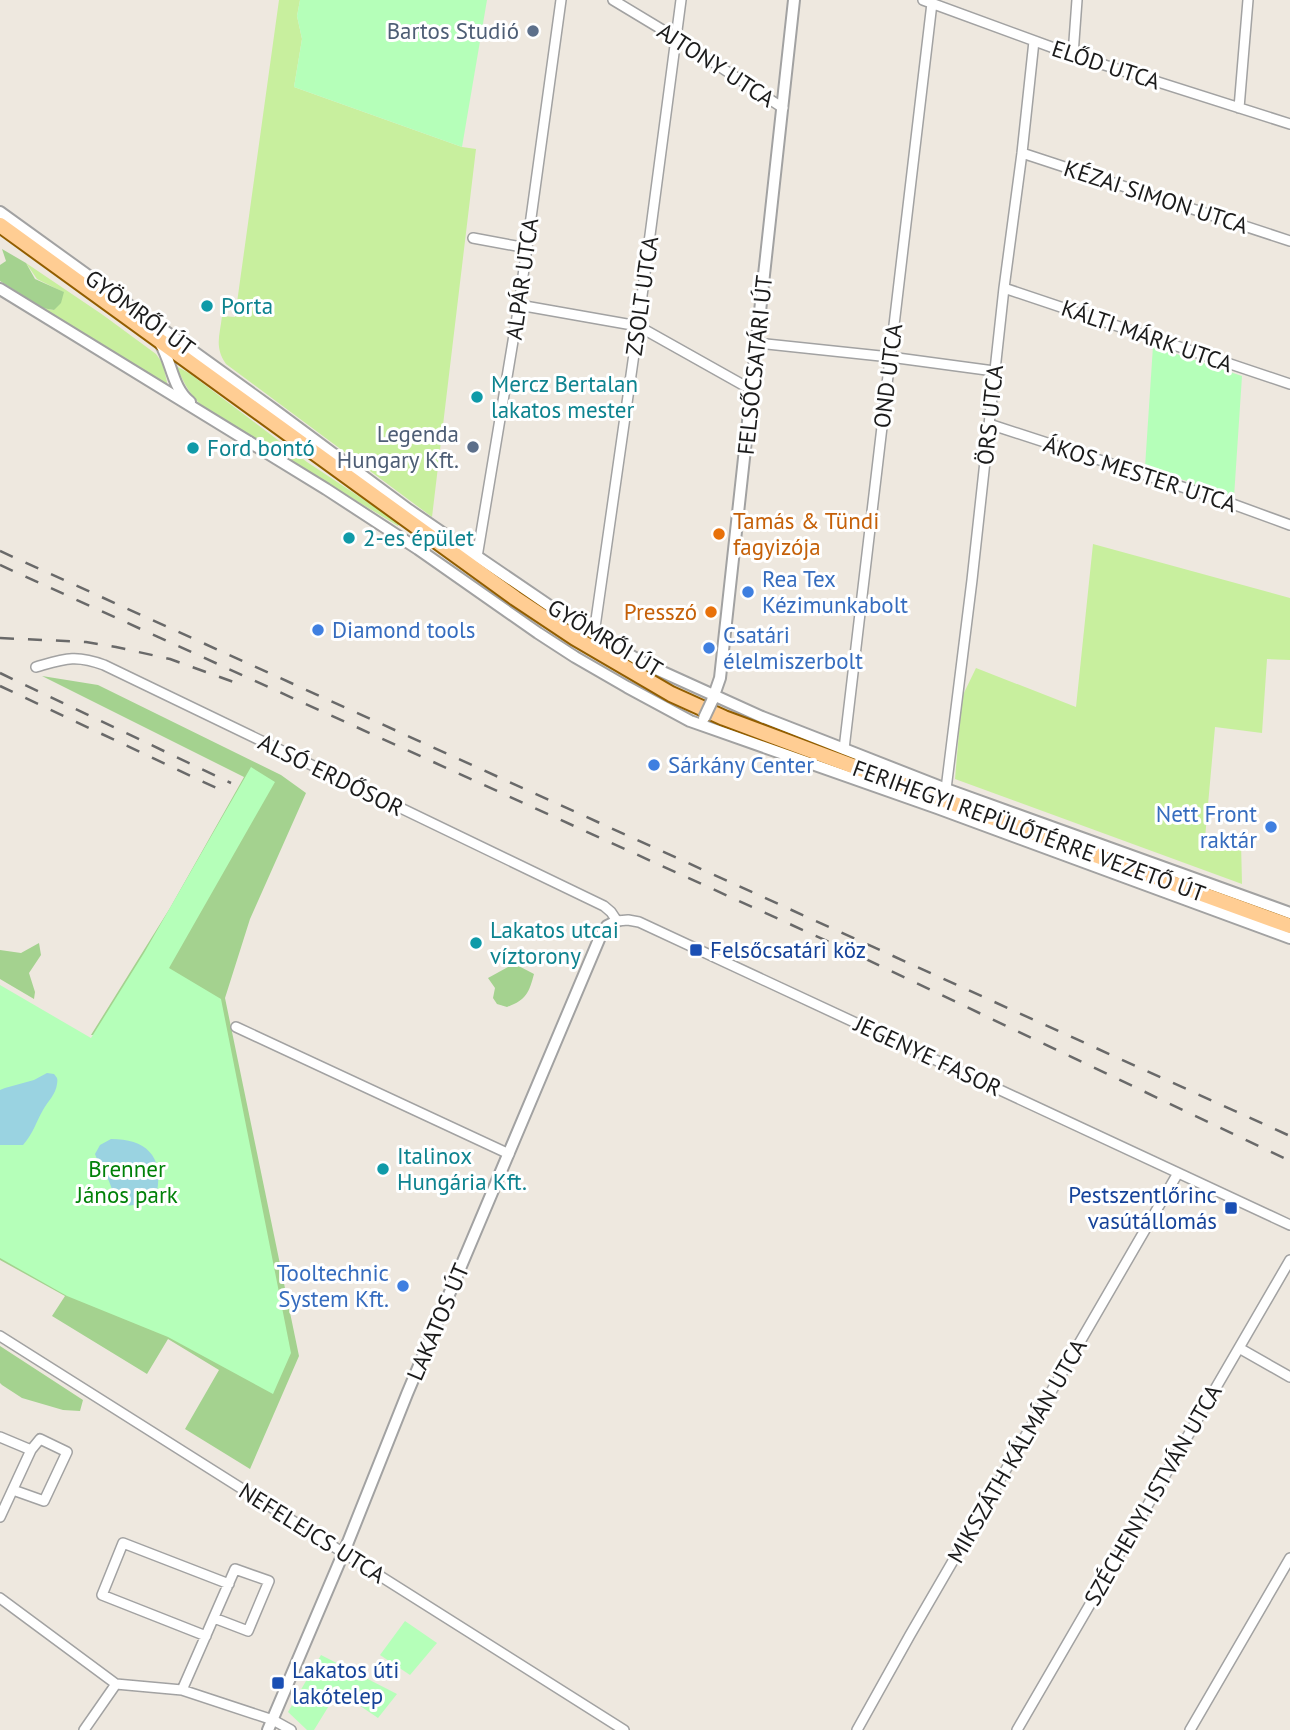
<svg xmlns="http://www.w3.org/2000/svg" width="1290" height="1730" viewBox="0 0 1290 1730" font-family="'PT Sans',sans-serif">
<rect width="100%" height="100%" fill="#eee8df"/>
<path fill="#c8ef9e" d="M279 0H300L297 16 302 39 294 87 462 147 476 149 432 517 226 364C214 347 220 335 222 316L235 317Z
M26 263 103 315 156 354 163 364 168 387 42 308 54 310 63 292 37 279Z
M176 366 189 373 307 462 399 523 398 526 207 410C191 398 184 383 176 366Z
M1093 544 1290 598V660L1267 659 1262 733 1215 727 1205 838 1241 842 1242 884 955 779 962 697 976 668 1076 707Z"/>
<path fill="#a4d28f" d="M2 249 26 263 35 279 64 292 61 303 54 310 42 308 0 281V265L6 261Z
M42 676 98 685 281 775 306 793 250 919 225 998 299 1356 250 1469 185 1429 219 1370 168 1339 147 1374 52 1316 65 1296 0 1260V1214L95 1035H91L170 908 244 777Z
M39 943 41 955 29 973 35 992 34 999 0 979V950L21 953Z
M511 962 534 974C529 993 526 1000 507 1007L497 1004 493 998 495 988 488 978 508 967Z
M0 1346 83 1400 80 1411 63 1410 22 1398 2 1385 0 1383Z"/>
<path fill="#b5ffb9" d="M300 0H487L462 147 294 87 302 39 297 16Z
M1153 346 1242 376 1234 497 1145 467Z
M251 767 275 782 169 968 221 999 291 1353 273 1394 168 1337 67 1296 0 1258V985L91 1038 144 953Z
M405 1621 437 1643 410 1675 380 1655Z
M321 1655 397 1694 378 1718 338 1691 314 1730H307L288 1712Z"/>
<path fill="#9ad3e1" d="M47 1073 54 1074C57 1078 58 1078 57 1084 56 1094 48 1101 43 1110 36 1122 33 1134 23 1145H0V1090L5 1088 34 1080Z
M111 1139C145 1139 164 1155 157 1192 148 1201 128 1213 117 1199 113 1194 111 1185 108 1179 104 1170 98 1163 95 1154L100 1145Z"/>
<g fill="none" stroke-linecap="round" stroke-linejoin="round">
<defs>
<path id="minor" d="M613 0 676 38 783 108
M923 0 1073 55 1290 124
M1073 55 1077 0
M1239 108 1248 0
M1022 153 1290 241
M473 238 527 248
M1004 288 1290 384
M519 305 638 326 752 390
M757 343 890 357 994 371
M989 424 1216 498 1290 525
M477 557 519 305 561 0
M594 634 638 326 681 0
M36 667C64 659 75 654 104 665L604 906 611 912 617 921 628 920 639 922 1290 1225
M844 749 932 3
M946 789 972 580 1004 288 1022 153 1034 41
M236 1027 509 1154
M0 1336 624 1730
M1239 1348 1290 1377
M0 1437 31 1450 0 1517
M13 1490 44 1501 67 1452 40 1439 31 1450
M0 1598 116 1684 182 1690 273 1720 291 1730
M206 1636 102 1595 123 1543 229 1584
M182 1690 235 1569 269 1581 248 1631 214 1618
M84 1730 116 1684
M857 1730 910 1635 1178 1173
M1017 1730 1290 1260
M1190 1730 1290 1558"/>
<path id="tertiary" d="M0 212 273 409 409 510 560 613 645 664 762 717 844 749 946 789 1290 913
M0 289 326 489 418 549 538 633 575 657 627 687 690 721 937 808 1290 938
M160 343C172 362 172 388 190 402
M712 701 720 678 794 0
M268 1730 348 1542 407 1394 600 937 607 926 617 921"/>
<path id="primary" d="M0 225 515 598 575 638 671 694 724 718 941 799 1290 926"/>
</defs>
<use href="#minor" stroke="#a2a2a2" stroke-width="12"/>
<use href="#tertiary" stroke="#a2a2a2" stroke-width="14"/>
<use href="#primary" stroke="#925e00" stroke-width="18"/>
<use href="#minor" stroke="#fff" stroke-width="9"/>
<use href="#tertiary" stroke="#fff" stroke-width="10"/>
<use href="#primary" stroke="#ffcd93" stroke-width="14"/>
<path stroke="#696969" stroke-width="2.5" stroke-dasharray="14 14" stroke-linecap="butt" d="M0 551 1290 1136
M0 565 849 951 1290 1161
M0 638 86 642 116 647 170 659 239 684
M0 673 231 783
M0 686 227 793"/>
<defs>
<path id="tertiary-bridge" d="M704 718 712 701"/>
</defs>
<use href="#tertiary-bridge" stroke="#a2a2a2" stroke-width="14" stroke-linecap="butt"/>
<use href="#tertiary-bridge" stroke="#fff" stroke-width="10"/>
</g>
<g fill="#5c6f8a" stroke="#fff" stroke-width="2.5">
<circle cx="533" cy="31" r="7"/>
<circle cx="473" cy="447" r="7"/>
</g>
<g fill="#0f9aa8" stroke="#fff" stroke-width="2.5">
<circle cx="207" cy="306" r="7"/>
<circle cx="477" cy="397" r="7"/>
<circle cx="193" cy="448" r="7"/>
<circle cx="349" cy="538" r="7"/>
<circle cx="476" cy="943" r="7"/>
<circle cx="383" cy="1169" r="7"/>
</g>
<g fill="#e8710a" stroke="#fff" stroke-width="2.5">
<circle cx="719" cy="534" r="7"/>
<circle cx="711" cy="612" r="7"/>
</g>
<g fill="#3f7fe0" stroke="#fff" stroke-width="2.5">
<circle cx="748" cy="592" r="7"/>
<circle cx="318" cy="630" r="7"/>
<circle cx="709" cy="648" r="7"/>
<circle cx="654" cy="765" r="7"/>
<circle cx="1271" cy="827" r="7"/>
<circle cx="403" cy="1286" r="7"/>
</g>
<g fill="#1a4fb4" stroke="#fff" stroke-width="2.5">
<rect x="689" y="943" width="14" height="14" rx="3.5"/>
<rect x="1224" y="1201" width="14" height="14" rx="3.5"/>
<rect x="271" y="1676" width="14" height="14" rx="3.5"/>
</g>
<g text-anchor="middle" stroke-width="6" stroke-linejoin="round" paint-order="stroke">
<g font-size="23" fill="#4e5e75" stroke="#fff" text-anchor="end">
<text x="519" y="39">Bartos Studió</text>
<text x="459" y="442">Legenda<tspan x="459" dy="26">Hungary Kft.</tspan></text>
</g>
<g font-size="23" fill="#1b1b1b" stroke="#fff">
<text transform="translate(716 65) rotate(33)" y="8">AJTONY UTCA</text>
<text transform="translate(1106 65) rotate(18)" y="8">ELŐD UTCA</text>
<text transform="translate(1156 197) rotate(18)" y="8">KÉZAI SIMON UTCA</text>
<text transform="translate(522 279) rotate(-82)" y="8">ALPÁR UTCA</text>
<text transform="translate(642 296) rotate(-82)" y="8">ZSOLT UTCA</text>
<text transform="translate(140 313) rotate(36)" y="8">GYÖMRŐI ÚT</text>
<text transform="translate(1147 336) rotate(19)" y="8">KÁLTI MÁRK UTCA</text>
<text transform="translate(755 365) rotate(-84)" y="8">FELSŐCSATÁRI ÚT</text>
<text transform="translate(888 376) rotate(-83)" y="8">OND UTCA</text>
<text transform="translate(990 415) rotate(-84)" y="8">ÖRS UTCA</text>
<text transform="translate(1140 474) rotate(18)" y="8">ÁKOS MESTER UTCA</text>
<text transform="translate(605 638) rotate(31)" y="8">GYÖMRŐI ÚT</text>
<text transform="translate(331 775) rotate(26)" y="8">ALSÓ ERDŐSOR</text>
<text transform="translate(1029 831) rotate(20)" y="8">FERIHEGYI REPÜLŐTÉRRE VEZETŐ ÚT</text>
<text transform="translate(928 1056) rotate(25)" y="8">JEGENYE FASOR</text>
<text transform="translate(438 1322) rotate(-67)" y="8">LAKATOS ÚT</text>
<text transform="translate(1017 1451) rotate(-60)" y="8">MIKSZÁTH KÁLMÁN UTCA</text>
<text transform="translate(1153 1495) rotate(-60)" y="8">SZÉCHENYI ISTVÁN UTCA</text>
<text transform="translate(312 1533) rotate(32)" y="8">NEFELEJCS UTCA</text>
</g>
<g font-size="23" fill="#0d838f" stroke="#fff" text-anchor="start">
<text x="221" y="314">Porta</text>
<text x="491" y="392">Mercz Bertalan<tspan x="491" dy="26">lakatos mester</tspan></text>
<text x="207" y="456">Ford bontó</text>
<text x="363" y="546">2-es épület</text>
<text x="490" y="938">Lakatos utcai<tspan x="490" dy="26">víztorony</tspan></text>
<text x="397" y="1164">Italinox<tspan x="397" dy="26">Hungária Kft.</tspan></text>
</g>
<g font-size="23" fill="#c56008" stroke="#fff" text-anchor="start">
<text x="733" y="529">Tamás &amp; Tündi<tspan x="733" dy="26">fagyizója</tspan></text>
<text x="697" y="620" text-anchor="end">Presszó</text>
</g>
<g font-size="23" fill="#366cbe" stroke="#fff" text-anchor="start">
<text x="762" y="587">Rea Tex<tspan x="762" dy="26">Kézimunkabolt</tspan></text>
<text x="332" y="638">Diamond tools</text>
<text x="723" y="643">Csatári<tspan x="723" dy="26">élelmiszerbolt</tspan></text>
<text x="668" y="773">Sárkány Center</text>
<text x="1257" y="822" text-anchor="end">Nett Front<tspan x="1257" dy="26">raktár</tspan></text>
<text x="389" y="1281" text-anchor="end">Tooltechnic<tspan x="389" dy="26">System Kft.</tspan></text>
</g>
<g font-size="23" fill="#164399" stroke="#fff" text-anchor="start">
<text x="710" y="958">Felsőcsatári köz</text>
<text x="1217" y="1203" text-anchor="end">Pestszentlőrinc<tspan x="1217" dy="26">vasútállomás</tspan></text>
<text x="292" y="1678">Lakatos úti<tspan x="292" dy="26">lakótelep</tspan></text>
</g>
<g font-size="23" fill="#008108" stroke="#fff">
<text x="127" y="1177">Brenner<tspan x="127" dy="26">János park</tspan></text>
</g>
</g>
</svg>
